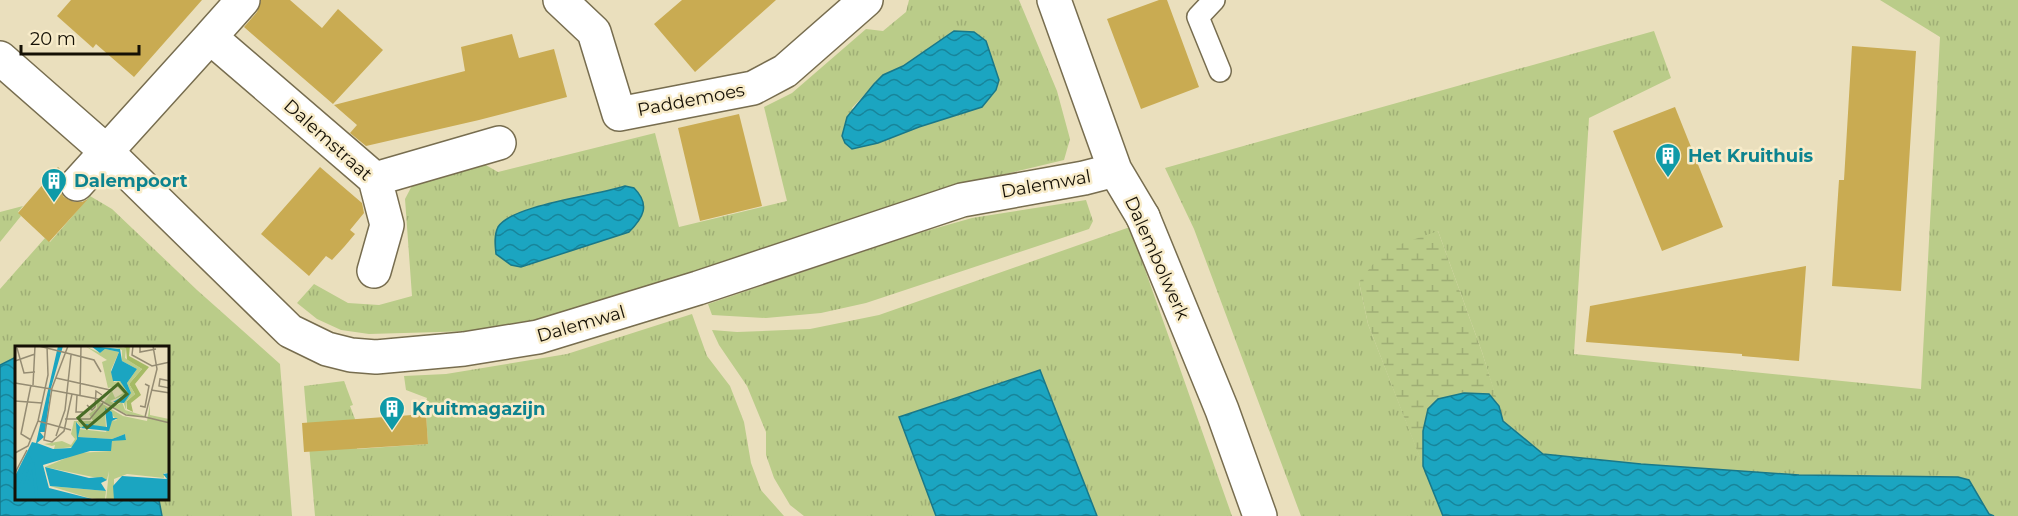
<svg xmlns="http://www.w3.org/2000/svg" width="2018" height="516" viewBox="0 0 2018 516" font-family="Montserrat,sans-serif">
<defs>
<pattern id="grass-tufts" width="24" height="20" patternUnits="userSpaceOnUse" patternTransform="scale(1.5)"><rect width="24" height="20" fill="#bacc89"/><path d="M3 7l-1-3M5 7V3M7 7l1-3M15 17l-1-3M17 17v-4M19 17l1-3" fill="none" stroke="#9fae75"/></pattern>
<pattern id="wetland-marsh" width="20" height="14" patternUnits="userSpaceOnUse" patternTransform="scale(1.5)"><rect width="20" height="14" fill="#bacc89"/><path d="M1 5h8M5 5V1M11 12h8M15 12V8" fill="none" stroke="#9fae75"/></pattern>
<pattern id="water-waves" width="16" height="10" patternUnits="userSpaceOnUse" patternTransform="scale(1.5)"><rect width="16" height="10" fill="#1ba5c1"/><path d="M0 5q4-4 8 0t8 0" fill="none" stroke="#17859b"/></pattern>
</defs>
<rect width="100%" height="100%" fill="#eadfbd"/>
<path fill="url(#grass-tufts)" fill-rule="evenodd" d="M909 0H1019L1057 91 1070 139 1064 160 935 191 608 300 521 324 474 331 369 334 341 330 317 319 297 303 314 284 348 303 379 305 412 296 405 199 416 178 477 160 498 172 655 133 679 227 787 201 764 107 792 93 866 29 883 31 906 12ZM942 40 986 41 999 80 998 84 919 127 878 143 852 108 883 75 903 66Z
M1880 0H2018V516H1994L1989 514 1969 480 1872 475H1799L1641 464 1543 454 1503 421 1482 352 1438 231 1359 282 1368 324 1443 516H1301L1194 229 1165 168 1654 31 1671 78 1589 118 1574 354 1921 389 1940 37Z
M90 196 112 209 197 290 280 364 292 516H162L159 500H168V348H16V357L0 365V289L45 238 50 242Z
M1086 200 1093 221 1089 229 866 303 821 313 766 318 712 315 708 304 912 235 972 218Z
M23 206 18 212 21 216 0 242V212Z
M1130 227 1232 516H1097L1040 371 899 417 936 516H804L790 505 774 478 766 455V432L747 386 719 345 712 330 737 332 810 329 879 315Z
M692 314 707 356 730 386 744 422 751 463 761 490 784 516H315L304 386 344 381 353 405 350 406 355 419 357 449 428 444 426 415 429 401H426L427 398 406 390 404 376 446 374 567 354Z"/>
<path fill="url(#wetland-marsh)" d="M1438 231 1482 352 1499 406 1489 394 1428 409 1423 431V466L1368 324 1359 282 1384 250Z"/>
<path fill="url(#water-waves)" stroke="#197889" stroke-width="1.5" d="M954 31 974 32 986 41 999 80 996 90 982 107 919 127 878 143 852 149 845 143 842 136 847 117 874 84 883 75 903 66Z
M625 186 634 188C651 205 643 218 629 232L521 267 511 265 496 254C495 245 494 235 498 227 511 205 599 195 625 186Z
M16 357V500H159L162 516H0V365Z
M1040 370 1097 516H936L899 417Z
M1464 393 1489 394 1499 406 1503 421 1543 454 1641 464 1799 475 1958 477 1969 480 1989 514 1994 516H1443L1423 466V431L1428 409 1438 399Z"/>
<path fill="#c9ab52" d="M71 0H202L134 77 96 44 93 48 57 16Z
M261 0H290L322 28 338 9 383 50 333 104 244 27 257 12Z
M682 0H776L695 72 654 24Z
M1159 0H1167L1199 87 1141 109 1107 19Z
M512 34 519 58 554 49 567 97 479 120 366 146 350 133 357 125 334 105 465 71 461 47Z
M1852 46 1916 51 1901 291 1832 286 1839 180H1844Z
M1675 107 1723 227 1662 251 1613 131Z
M739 114 762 206 700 221 678 128Z
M58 167 63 172 59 181V190L64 197 74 202H82L88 199 49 242 18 213Z
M320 167 362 203 364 213 350 230 355 234 344 247 332 260 326 256 309 276 261 234Z
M1806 266 1799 361 1742 356V354L1586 342 1590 306Z
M426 414 428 444 304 452 302 423Z"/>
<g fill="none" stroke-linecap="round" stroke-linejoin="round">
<defs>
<path id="lane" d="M1214 0 1198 17 1220 71"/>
<path id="street" d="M560 0 594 32 619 114 753 88 785 71 866 0
M1054 0 1115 170 1143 217
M210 37 243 0
M0 58 106 151 290 331 327 349 351 355 376 357 464 349 538 337 698 288 962 200 1084 178 1115 170
M375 179 499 143
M77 184 210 37 375 179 387 225 374 271"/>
<path id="secondary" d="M1143 217 1222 410 1260 516"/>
</defs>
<use href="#lane" stroke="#776d4f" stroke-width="24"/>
<use href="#street" stroke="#776d4f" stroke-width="36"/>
<use href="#secondary" stroke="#776d4f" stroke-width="36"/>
<use href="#lane" stroke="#fff" stroke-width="21"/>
<use href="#street" stroke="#fff" stroke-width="33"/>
<use href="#secondary" stroke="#fff" stroke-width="33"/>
</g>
<defs>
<symbol id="building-pin" viewBox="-11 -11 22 30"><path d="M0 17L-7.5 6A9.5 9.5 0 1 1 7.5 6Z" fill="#0f9aa8" stroke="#f8ecca"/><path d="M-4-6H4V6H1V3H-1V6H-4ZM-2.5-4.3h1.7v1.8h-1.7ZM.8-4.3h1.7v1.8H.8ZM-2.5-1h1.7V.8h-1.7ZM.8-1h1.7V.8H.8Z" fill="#fff"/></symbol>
</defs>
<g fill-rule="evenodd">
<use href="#building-pin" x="1653" y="141" width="30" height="40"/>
<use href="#building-pin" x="39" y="166" width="30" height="40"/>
<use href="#building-pin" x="377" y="394" width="30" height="40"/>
</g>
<g text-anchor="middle" stroke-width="5" stroke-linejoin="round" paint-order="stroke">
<g font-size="18" fill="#151005" stroke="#f8ecca">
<text transform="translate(691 100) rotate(-11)" y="6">Paddemoes</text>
<text transform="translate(328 140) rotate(42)" y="6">Dalemstraat</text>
<text transform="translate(1046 184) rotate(-10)" y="6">Dalemwal</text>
<text transform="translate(1157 258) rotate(66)" y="6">Dalembolwerk</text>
<text transform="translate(581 324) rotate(-16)" y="6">Dalemwal</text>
</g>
<g font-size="18" font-weight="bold" fill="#0d838f" stroke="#f8ecca" text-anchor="start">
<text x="1688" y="162">Het Kruithuis</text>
<text x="74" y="187">Dalempoort</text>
<text x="412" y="415">Kruitmagazijn</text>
</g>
</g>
<g transform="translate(15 346)">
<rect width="154" height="154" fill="#eadfbd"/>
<path d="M70 0 85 7 90 3 104 6 96 24 99 36 105 35 114 47 95 55 102 59 107 56 110 64 130 70 113 69 89 56 97 45 100 52 108 47 102 40 93 42 87 16 92 14ZM81 54 108 70 132 75 135 58V69L154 73V127H149V132L112 128 99 133V154H91L94 125 92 134 30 121 63 107 95 105 97 95 111 93 110 88 97 93 63 91 64 83 91 86 97 75 102 74 90 62 91 82 73 78 66 82 62 76V93L58 101 39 103 40 99 37 100 29 98 47 95 56 99 60 93 56 88 59 75H78L74 68 82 62ZM35 140 91 145 90 154 74 152Z" fill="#bacc89"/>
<path d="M105 0H115L114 10 134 21 120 38 126 49 116 57 118 66 112 63V55L120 48 114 38 127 23 112 14 111 2Z" fill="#a6bb65"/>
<path d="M97 0 111 2 110 12 127 23 114 38 120 48 112 55 111 64 108 55 116 47 112 37 122 23 107 15V4Z" fill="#bacc89"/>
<path d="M43 0H48L36 42 30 86H25L29 91 22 97 38 103 56 102 62 93 61 76 66 82 71 78 92 81 90 62 97 66 98 72H103L97 75 94 85 65 82 63 91 97 93 110 88 111 94 97 95 96 105H75L28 119 34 142 81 154H0V130L17 96 21 97ZM76 0 105 3 107 15 122 23 112 37 116 47 109 57 98 56 113 47 105 35H98L96 26 104 6 90 3 85 7ZM30 121 74 132 87 131 92 134 86 137 91 145 35 140ZM154 127V154H99L98 140 107 130 152 133 148 128Z" fill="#1ba5c1"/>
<path fill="none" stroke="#1ba5c1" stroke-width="3" d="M18 117 22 154M0 142 15 118M0 151 11 137 17 118 14 111"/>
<path fill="none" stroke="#958c73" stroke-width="1.5" d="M24 0 79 14 86 26M53 0 37 42 29 94 37 96 49 85 57 48M118 0 117 9 137 20 155 16M125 0V6L141 3M2 2 9 27 20 26M0 15 20 8M41 32 95 44M155 35 145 33 144 40 154 42 155 39M0 37 36 43M18 39 20 0M36 44 83 53 111 69 130 71M136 44 155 47M62 49 61 66H68M65 50 66 0M0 55 27 57M72 59 77 64 80 61 81 45 87 49M125 60 130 61 134 40 130 38M130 71 142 23 138 0M130 71 155 77M50 73H75L88 57M23 75 56 84M41 90 50 64 56 9M16 94 6 88 16 39M0 107 13 100 23 75 33 29 32 0M0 127 12 104"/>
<path fill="#476c26" fill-opacity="0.15" stroke="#476c26" stroke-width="3" d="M103 38 112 48 72 82 63 72Z"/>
<rect width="154" height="154" fill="none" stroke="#151005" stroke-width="3"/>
</g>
<path d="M21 45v9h118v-9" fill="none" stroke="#151005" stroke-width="3"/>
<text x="30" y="45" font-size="18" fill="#151005" stroke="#f8ecca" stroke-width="4.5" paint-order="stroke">20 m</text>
</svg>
